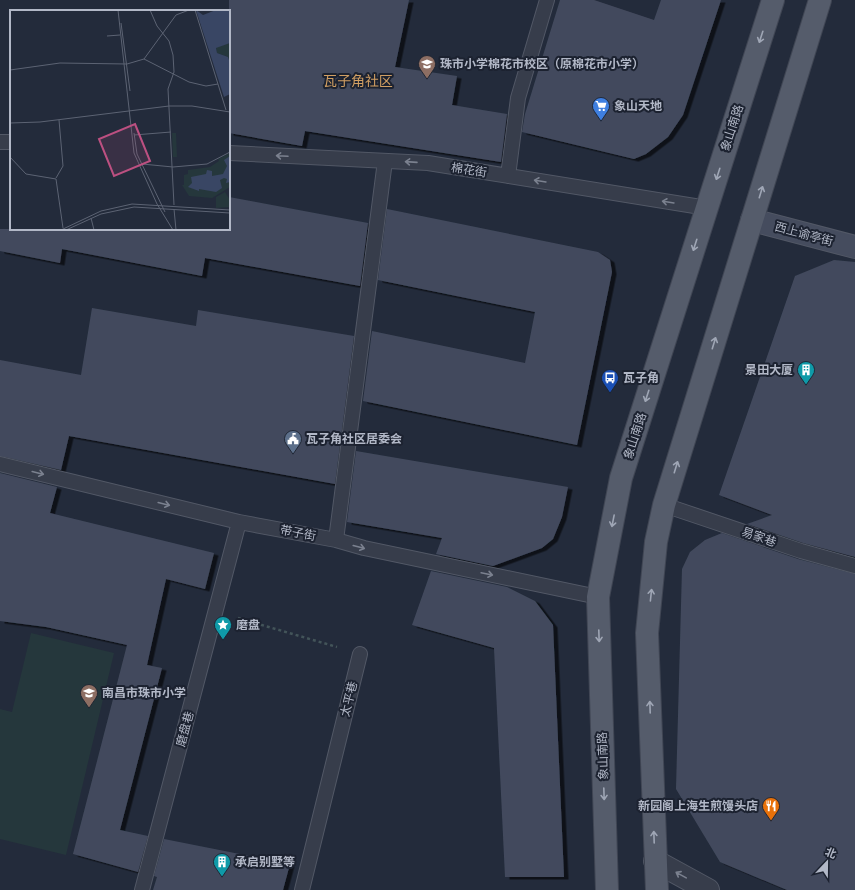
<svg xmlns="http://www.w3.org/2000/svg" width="855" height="890" viewBox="0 0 855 890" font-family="'Roboto Condensed','Noto Sans SC',sans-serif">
<defs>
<filter id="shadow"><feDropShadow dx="4.5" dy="2.5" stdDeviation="0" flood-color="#0009"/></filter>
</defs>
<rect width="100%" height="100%" fill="#232b3b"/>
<path fill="#25373c" d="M31 633 114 653 66 855 0 839V709L12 712Z"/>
<path fill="#424a5d" filter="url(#shadow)" d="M229 0H409L395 67 457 76 452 105 507 114 501 162 305 131 302 146 229 133Z
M560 0H594L654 20 661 0H721L683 115 668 137 646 154 634 159 522 132 525 114Z
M229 197 368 223 360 286 205 258 202 276 62 249 60 263 0 251V229H229Z
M387 209 598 252 610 260 612 272 577 445 363 401 372 331 525 363 535 312 378 280Z
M834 260 855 262V557L803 543 747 524 772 515 719 495 795 276Z
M92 308 196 326 198 310 354 336 335 484 69 436 61 470 0 456V360L81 375Z
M356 451 568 487 562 517 553 539 542 548 493 566 436 554 442 538 347 522Z
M0 473 57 487 50 513 214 553 205 589 166 579 147 665 162 668 120 830 148 836 138 872 73 854 127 645 46 627 0 621Z
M722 533 798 559 855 574V890H787L720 862 676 789 682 569 690 552 705 540Z
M431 571 507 587 535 601 553 625 564 877H505L494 648 412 625Z
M164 839 290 864 283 890H153L157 877 154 876Z"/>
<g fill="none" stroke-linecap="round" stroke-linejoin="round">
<defs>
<path id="lane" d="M0 142H11
M229 153 428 163 707 208
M508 176 518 98 547 0
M0 464 239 522 336 540 364 548 598 597
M664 505 801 551 855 566
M336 540 385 161
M142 890 239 522
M302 890 360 654"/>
<path id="street" d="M655 861 708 890"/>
<path id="secondary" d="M752 220 855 247"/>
<path id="primary" d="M607 890 598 597 621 478 773 0
M657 890 647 633 656 542 664 505 820 0"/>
</defs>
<use href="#lane" stroke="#525866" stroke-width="16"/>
<use href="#street" stroke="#525866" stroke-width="24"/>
<use href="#secondary" stroke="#525866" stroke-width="24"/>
<use href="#primary" stroke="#404654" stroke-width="24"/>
<path stroke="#435459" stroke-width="2.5" stroke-dasharray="3 3" stroke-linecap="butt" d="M238 618 337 647"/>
<use href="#lane" stroke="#373d4b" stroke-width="14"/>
<use href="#street" stroke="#373d4b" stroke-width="22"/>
<use href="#secondary" stroke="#454c5e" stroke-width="22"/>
<use href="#primary" stroke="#555c6b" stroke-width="22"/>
</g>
<defs><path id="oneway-shaft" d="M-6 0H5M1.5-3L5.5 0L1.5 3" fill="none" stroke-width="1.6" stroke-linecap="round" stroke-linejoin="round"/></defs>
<g stroke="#9fa6b5">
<use href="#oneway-shaft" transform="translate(761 37) rotate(108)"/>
<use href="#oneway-shaft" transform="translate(718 174) rotate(108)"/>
<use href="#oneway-shaft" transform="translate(761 192) rotate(-73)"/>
<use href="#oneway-shaft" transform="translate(695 245) rotate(108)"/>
<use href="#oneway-shaft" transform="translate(714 343) rotate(-73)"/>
<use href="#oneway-shaft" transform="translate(647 396) rotate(108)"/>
<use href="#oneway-shaft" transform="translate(676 467) rotate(-73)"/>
<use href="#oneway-shaft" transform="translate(613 521) rotate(101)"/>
<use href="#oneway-shaft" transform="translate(651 595) rotate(-84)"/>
<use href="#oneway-shaft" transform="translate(599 636) rotate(88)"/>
<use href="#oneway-shaft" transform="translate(650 707) rotate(-92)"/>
<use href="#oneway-shaft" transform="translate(604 794) rotate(88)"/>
<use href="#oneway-shaft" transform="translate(654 837) rotate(-92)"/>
</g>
<g stroke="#7b818f">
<use href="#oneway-shaft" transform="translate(282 156) rotate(-177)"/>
<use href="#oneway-shaft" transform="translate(411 162) rotate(-176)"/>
<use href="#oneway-shaft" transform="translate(540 181) rotate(-171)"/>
<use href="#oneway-shaft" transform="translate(668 202) rotate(-171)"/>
<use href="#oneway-shaft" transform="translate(38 473) rotate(14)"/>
<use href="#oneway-shaft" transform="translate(164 504) rotate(14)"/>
<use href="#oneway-shaft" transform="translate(359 547) rotate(15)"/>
<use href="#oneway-shaft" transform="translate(487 574) rotate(12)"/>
<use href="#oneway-shaft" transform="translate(681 875) rotate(-151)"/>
</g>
<defs>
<symbol id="school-pin" viewBox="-11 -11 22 30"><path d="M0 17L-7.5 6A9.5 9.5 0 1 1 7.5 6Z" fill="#8d6e63" stroke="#1c2230"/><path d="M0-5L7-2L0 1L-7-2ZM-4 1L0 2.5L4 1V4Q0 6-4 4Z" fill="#fff"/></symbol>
<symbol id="supermarket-pin" viewBox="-11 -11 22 30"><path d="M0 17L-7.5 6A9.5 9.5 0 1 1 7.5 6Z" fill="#3f7fe0" stroke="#1c2230"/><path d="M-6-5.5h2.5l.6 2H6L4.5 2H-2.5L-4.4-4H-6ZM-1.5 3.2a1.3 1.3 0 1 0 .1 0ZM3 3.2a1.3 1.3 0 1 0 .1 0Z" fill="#fff"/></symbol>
<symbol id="building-pin" viewBox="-11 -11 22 30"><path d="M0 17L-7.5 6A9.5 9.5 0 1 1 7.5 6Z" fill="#0f9aa8" stroke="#1c2230"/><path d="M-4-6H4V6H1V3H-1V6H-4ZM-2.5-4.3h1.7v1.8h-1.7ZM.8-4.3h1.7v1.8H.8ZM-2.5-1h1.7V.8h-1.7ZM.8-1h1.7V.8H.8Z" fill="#fff"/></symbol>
<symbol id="bus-pin" viewBox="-11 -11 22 30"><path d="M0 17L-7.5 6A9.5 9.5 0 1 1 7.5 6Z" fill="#1a4fb4" stroke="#1c2230"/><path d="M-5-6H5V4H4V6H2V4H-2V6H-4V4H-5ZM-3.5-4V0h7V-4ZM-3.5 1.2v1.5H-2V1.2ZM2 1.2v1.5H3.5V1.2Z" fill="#fff"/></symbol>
<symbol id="civic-pin" viewBox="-11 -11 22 30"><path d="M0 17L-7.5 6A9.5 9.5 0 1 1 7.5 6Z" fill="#5c6f8a" stroke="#1c2230"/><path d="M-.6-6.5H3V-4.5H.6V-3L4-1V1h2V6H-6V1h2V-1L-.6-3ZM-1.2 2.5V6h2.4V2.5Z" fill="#fff"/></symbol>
<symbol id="sight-pin" viewBox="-11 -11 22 30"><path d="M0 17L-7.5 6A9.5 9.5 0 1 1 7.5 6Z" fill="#0f9aa8" stroke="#1c2230"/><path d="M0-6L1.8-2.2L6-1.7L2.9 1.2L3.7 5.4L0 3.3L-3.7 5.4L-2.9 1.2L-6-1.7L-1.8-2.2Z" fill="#fff"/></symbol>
<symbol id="restaurant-pin" viewBox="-11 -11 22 30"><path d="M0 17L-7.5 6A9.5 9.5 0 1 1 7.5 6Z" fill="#e8710a" stroke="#1c2230"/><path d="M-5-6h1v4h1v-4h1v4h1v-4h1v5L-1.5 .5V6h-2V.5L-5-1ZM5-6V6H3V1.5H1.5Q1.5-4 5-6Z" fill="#fff"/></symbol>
</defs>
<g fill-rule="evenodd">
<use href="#school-pin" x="417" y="54" width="20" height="27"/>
<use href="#supermarket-pin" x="591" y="96" width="20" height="27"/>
<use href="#building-pin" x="796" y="360" width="20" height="27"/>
<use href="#bus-pin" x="600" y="368" width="20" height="27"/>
<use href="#civic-pin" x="283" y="429" width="20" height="27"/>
<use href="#sight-pin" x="213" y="615" width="20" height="27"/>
<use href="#school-pin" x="79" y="683" width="20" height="27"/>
<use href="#restaurant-pin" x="761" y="796" width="20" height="27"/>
<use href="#building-pin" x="212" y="852" width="20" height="27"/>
</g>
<g text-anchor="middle" stroke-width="4" stroke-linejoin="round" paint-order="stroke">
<g font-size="12" font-weight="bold" fill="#b2b8c7" stroke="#1c2230" text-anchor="start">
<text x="440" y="68">珠市小学棉花市校区（原棉花市小学）</text>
<text x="614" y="110">象山天地</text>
<text x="793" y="374" text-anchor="end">景田大厦</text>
<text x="623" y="382">瓦子角</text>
<text x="306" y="443">瓦子角社区居委会</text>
<text x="236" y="629">磨盘</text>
<text x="102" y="697">南昌市珠市小学</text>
<text x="758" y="810" text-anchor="end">新园阁上海生煎馒头店</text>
<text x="235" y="866">承启别墅等</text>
</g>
<g font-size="12" fill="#b2b8c7" stroke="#1c2230">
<text transform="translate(732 128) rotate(-72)" y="4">象山南路</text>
<text transform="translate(469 170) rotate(9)" y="4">棉花街</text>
<text transform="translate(804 234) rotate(15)" y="4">西上谕亭街</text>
<text transform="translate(635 436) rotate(-72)" y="4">象山南路</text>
<text transform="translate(298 533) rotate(11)" y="4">带子街</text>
<text transform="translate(759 537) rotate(19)" y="4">易家巷</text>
<text transform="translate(349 699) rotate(-76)" y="4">太平巷</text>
<text transform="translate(185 729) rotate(-75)" y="4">磨盘巷</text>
<text transform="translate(603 756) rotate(-92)" y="4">象山南路</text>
</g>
<g font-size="14" fill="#d19f63" stroke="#1c2230">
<text x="358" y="86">瓦子角社区</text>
</g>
</g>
<g transform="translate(10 10)">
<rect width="220" height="220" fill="#232b3b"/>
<path d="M220 33V53L218 47 207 43 206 37ZM162 123H166L167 147H163ZM220 143V177L202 188 179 186 172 175H174V165L178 164V160L200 157 209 151 208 149ZM215 182 220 190V197L206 198V187Z" fill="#25373c"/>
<path d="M186 0 193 5 206 0H220V33L206 38 207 43 218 47 220 53V84L214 87ZM220 146V172L216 173 217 169 214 168 210 170 212 178 206 182 189 179V181L178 177 182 173 181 167 196 164 197 160 202 161V166L213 164 217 156 214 150Z" fill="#394664"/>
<path fill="none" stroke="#5c6373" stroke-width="1" d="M108 0 124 143 147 194 163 220M140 0 147 16 159 31 163 45 164 62 158 79 164 195M185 0 216 100M111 13 120 81M97 26 110 25M134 49 179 72 196 76 208 74M0 60 50 53 117 54 134 49 166 5 179 0M0 113 30 112 159 96H182L220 102M124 123 127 144 155 202M124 125 161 122M0 147 16 164 46 169 53 218M132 154 163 157 197 154 220 142M46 168 53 156 49 110M164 199 166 220M81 208 84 220M51 220 91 201 122 194 220 200M56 220 91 204 124 197 220 203"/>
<path fill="#bc5081" fill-opacity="0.15" stroke="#bc5081" stroke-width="2" d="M125 114 140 151 104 166 89 129Z"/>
<rect width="220" height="220" fill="none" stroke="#b2b8c7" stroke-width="2"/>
</g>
<g transform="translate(827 862) rotate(22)" stroke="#1c2230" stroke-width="3" paint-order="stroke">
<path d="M0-3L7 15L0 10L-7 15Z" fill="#b2b8c7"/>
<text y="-6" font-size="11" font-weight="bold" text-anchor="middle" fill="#b2b8c7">北</text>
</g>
</svg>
